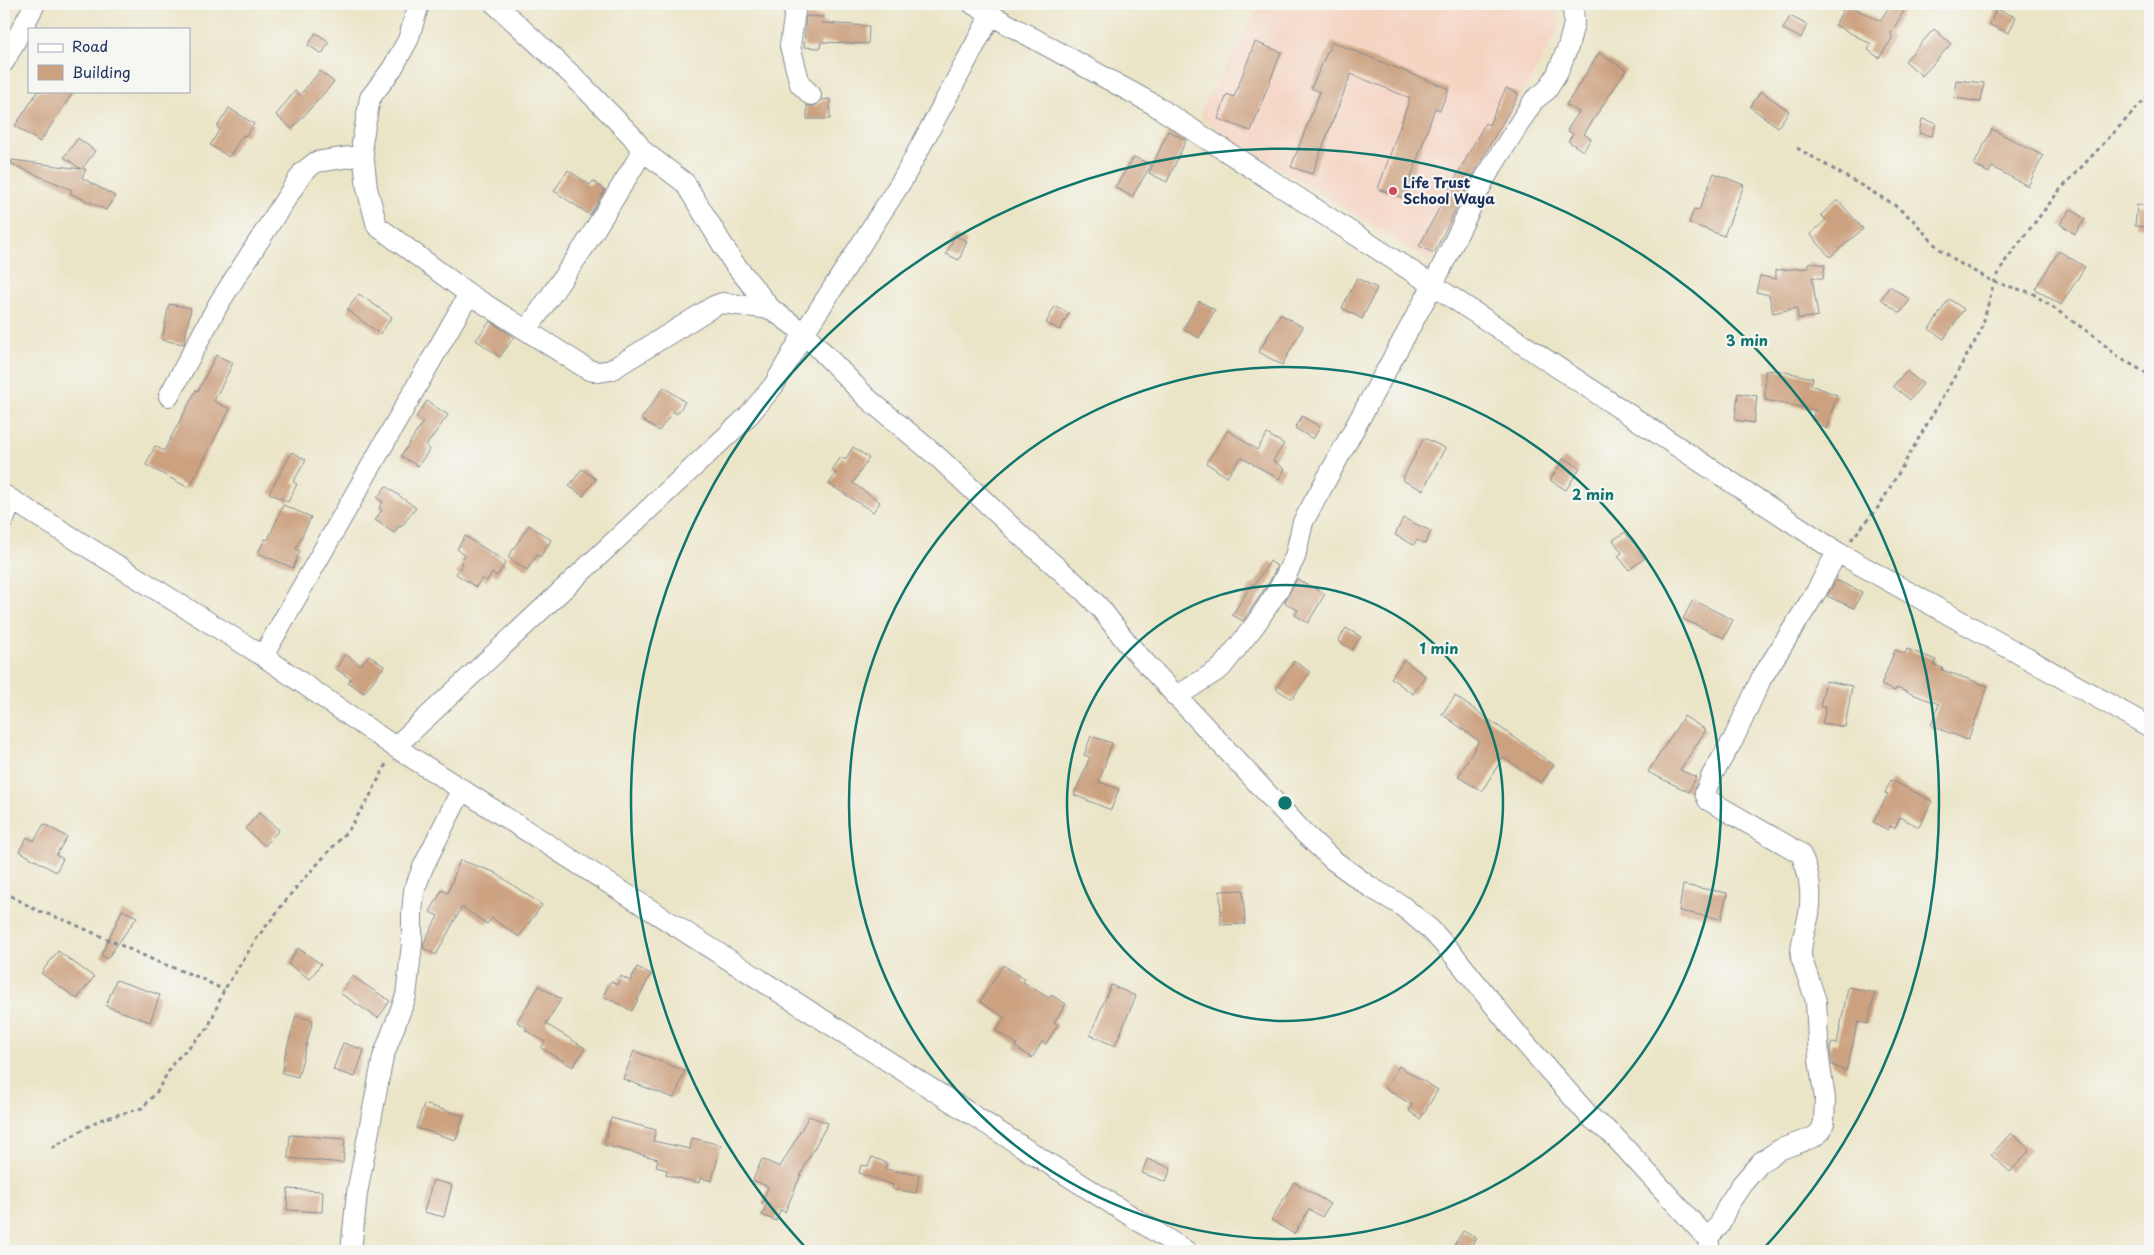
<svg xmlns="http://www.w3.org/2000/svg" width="2154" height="1255" viewBox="0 0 2154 1255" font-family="'Playpen Sans',sans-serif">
<rect width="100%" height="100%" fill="#f6f6f2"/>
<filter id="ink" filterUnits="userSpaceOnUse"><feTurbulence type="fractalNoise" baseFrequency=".02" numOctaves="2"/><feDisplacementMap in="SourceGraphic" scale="10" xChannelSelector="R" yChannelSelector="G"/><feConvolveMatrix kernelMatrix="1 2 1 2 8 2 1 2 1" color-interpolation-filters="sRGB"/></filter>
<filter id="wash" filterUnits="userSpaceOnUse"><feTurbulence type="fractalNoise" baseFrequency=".0096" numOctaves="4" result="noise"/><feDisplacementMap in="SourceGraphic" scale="20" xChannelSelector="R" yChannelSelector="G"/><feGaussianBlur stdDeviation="1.12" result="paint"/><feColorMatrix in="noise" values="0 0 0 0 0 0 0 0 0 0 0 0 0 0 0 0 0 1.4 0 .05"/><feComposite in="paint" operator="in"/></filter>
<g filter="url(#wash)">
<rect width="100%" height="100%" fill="#ebe5c7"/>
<path fill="#f5d3c1" d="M1261 4H1544L1554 9 1560 27 1430 261 1203 121 1201 111Z"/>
<g id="blocks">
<path fill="#cca180" d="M1846 4 1880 21 1891 4H1908L1891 33 1892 39 1879 58 1868 50 1871 44 1835 25Z
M1996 9 2016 17 2009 33 1990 25Z
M806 16 823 17 822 23 869 26 868 44 821 42 820 48 804 47Z
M1790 16 1807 25 1801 38 1783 29Z
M1934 29 1951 44 1922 76 1905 61Z
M316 33 329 42 322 54 308 45Z
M1255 42 1281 52 1251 131 1218 119 1227 94 1234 97Z
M1332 42 1449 89 1440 110 1435 108 1404 198 1378 189 1410 98 1351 74 1312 174 1291 167 1320 92 1311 88Z
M1599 53 1626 70 1584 134 1591 139 1583 151 1568 141 1573 134 1567 130 1579 112 1566 105Z
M320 71 334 82 292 129 276 115 295 91 300 95Z
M1956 80 1984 83 1981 102 1954 98Z
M1506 88 1519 94 1474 173 1434 253 1419 246 1485 123 1489 125Z
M38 91H74L40 142 15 126Z
M1761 91 1789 111 1778 127 1750 107Z
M830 99V119H807V106H815L822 100Z
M229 108 254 124 246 136 243 135 229 157 210 145 220 129 217 127Z
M1922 119 1936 123 1932 136 1919 133Z
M1992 129 2043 156 2028 186 1992 167 1989 173 1974 165Z
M1168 131 1186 140 1167 182 1149 173Z
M78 138 95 151 82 169H86L82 178 115 196 106 210 70 193 72 190 11 164 12 160 81 169 64 157Z
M1134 157 1151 165 1132 197 1115 187Z
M568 170 590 185 593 181 605 190 590 215 554 191Z
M1714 173 1744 185 1724 236 1689 223 1694 209 1699 210Z
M1838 200 1863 229 1830 257 1810 234 1826 220 1821 215Z
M2137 205 2150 206V227L2135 226Z
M2071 209 2085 219 2075 234 2060 224Z
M955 236 967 241 959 260 946 254Z
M2059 251 2085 267 2061 305 2035 289Z
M1809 262 1825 265 1823 279 1812 277 1818 316 1798 319 1797 308 1773 313 1769 295 1756 292 1760 276 1776 279V270L1808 268Z
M1357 278 1377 288 1362 319 1342 308Z
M1890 286 1910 300 1900 313 1881 299Z
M359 294 392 317 380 334 347 310Z
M1949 299 1964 309 1944 339 1929 329Z
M1199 301 1215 310 1199 338 1183 329Z
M169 304 191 308 184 344 162 340Z
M1055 306 1069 313 1060 330 1046 323Z
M1280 314 1303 327 1282 365 1259 352Z
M490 321 514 337 500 357 476 340Z
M216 355 233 363 214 401 230 409 189 488 146 465 155 446 164 451 196 390 198 391Z
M1776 370 1813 378 1811 385 1837 395 1826 429 1812 419 1815 410 1765 400V371Z
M1906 371 1923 384 1910 400 1893 386Z
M664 387 685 402 677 414 673 411 659 431 641 419Z
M1738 393 1757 396 1754 423 1735 420Z
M427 401 448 415 426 446 430 449 418 466 401 456 423 422 416 417Z
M1302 416 1320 427 1313 439 1295 428Z
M1228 430 1257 450 1267 434 1284 444 1273 461 1285 469 1279 479 1241 457 1227 477 1206 463Z
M1424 438 1445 448 1423 490 1402 480Z
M853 447 869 458 853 483 880 502 873 512 829 484 836 473 832 470 841 457 845 460Z
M292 452 306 460 293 482 297 484 288 502 269 493Z
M1564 458 1580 468 1566 490 1550 480Z
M582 469 596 479 583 496 569 486Z
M386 486 416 508 401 527 399 526 394 533 375 520 382 510 379 508 383 502 377 498Z
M283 505 311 517 296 549 300 551 293 568 258 553 265 539 268 540Z
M1403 518 1431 531 1425 544 1417 540 1414 545 1395 535Z
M529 525 551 540 540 557 537 555 527 570 508 557Z
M1625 532 1645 558 1629 570 1618 556 1622 553 1613 540Z
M465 536 506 562 497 576 492 573 487 581 482 578 476 587 456 574 463 564 460 562 465 555 457 549Z
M1270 561 1277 566 1270 581 1243 621 1232 615 1252 584 1254 585Z
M1297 579 1325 594 1308 623 1295 615 1298 610 1284 602Z
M1836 580 1862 592 1854 608 1827 596Z
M1693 600 1733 620 1724 638 1683 619Z
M1346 628 1361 637 1352 650 1338 641Z
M1907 649 1936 660 1934 665 1943 668 1942 670 1988 686 1968 740 1931 726 1939 704 1896 688 1895 691 1881 685 1895 650 1905 654Z
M345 654 361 665 369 655 384 666 364 693 348 682 351 679 336 669Z
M1404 660 1425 676 1413 694 1391 678Z
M1294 661 1310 672 1292 699 1276 689Z
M1826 681 1852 686 1845 727 1822 723 1826 708 1820 706Z
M1455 696 1554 765 1541 783 1503 757 1482 791 1458 777 1479 741 1442 714Z
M1684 716 1706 730 1680 770 1696 777 1689 792 1648 772Z
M1091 736 1112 743 1099 782 1119 789 1111 810 1074 795 1090 757 1084 755Z
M1891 780 1932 801 1919 827 1900 817 1895 828 1890 826 1888 830 1873 822 1888 794 1885 793Z
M259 813 279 830 265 846 245 829Z
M44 824 67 837 56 855 63 859 56 872 19 851 27 837 34 841Z
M460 860 494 872 542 905 519 937 492 918 487 924 462 907 436 955 423 948 424 942 438 916 430 912 442 890 448 893Z
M1683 885 1727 893 1721 919 1679 911Z
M1243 890 1245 924 1221 925 1220 891Z
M122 910 137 917 107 959 101 955Z
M298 948 321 964 310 979 288 964Z
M58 951 94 977 77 999 41 973Z
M1003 965 1025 979 1023 982 1049 998 1051 995 1066 1004 1054 1022 1058 1025 1046 1044 1042 1042 1032 1058 1015 1047 1017 1044 996 1031 1005 1018 980 1002Z
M637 967 651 974 632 1011 603 996 611 981 617 985 621 976 630 981Z
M352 976 390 1001 378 1018 340 993Z
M116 980 160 995 150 1022 106 1006Z
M1111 985 1136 996 1115 1046 1090 1035Z
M539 986 561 999 546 1024 585 1048 573 1067 541 1048 545 1042 525 1030 527 1028 517 1022Z
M1848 987 1875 993 1868 1024 1858 1022 1846 1071 1832 1065 1830 1048 1832 1043 1837 1044Z
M296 1016 313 1020 298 1077 282 1073 284 1063 283 1062Z
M343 1043 364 1050 355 1077 333 1070Z
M634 1051 685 1071 674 1098 623 1079Z
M1399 1066 1438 1090 1420 1119 1409 1111 1412 1105 1385 1088Z
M424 1104 464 1116 456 1140 416 1128Z
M809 1116 828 1123 806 1163 785 1212 780 1210 776 1221 762 1215 766 1205 762 1204 768 1187 753 1180 762 1159 780 1167Z
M611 1118 656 1130 653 1141 690 1149 692 1138 721 1145 712 1181 700 1178 699 1183 666 1175 667 1170 656 1167 658 1159 604 1145Z
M2011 1133 2030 1150 2010 1172 1991 1155Z
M290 1135 345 1139 343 1163 288 1158Z
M872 1157 887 1163 885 1169 919 1175 916 1193 892 1189 893 1185 859 1173 861 1165 868 1166Z
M1147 1159 1171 1168 1166 1182 1142 1173Z
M433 1180 452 1185 444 1217 424 1212Z
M1294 1182 1330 1204 1322 1217 1309 1209 1294 1234 1271 1220Z
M288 1189 323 1191 322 1212 287 1210Z
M1463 1231 1476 1238 1468 1251H1464L1454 1245Z"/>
</g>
</g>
<g filter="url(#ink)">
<use href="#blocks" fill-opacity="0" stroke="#838a92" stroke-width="1"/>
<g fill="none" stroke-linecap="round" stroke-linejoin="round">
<defs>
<path id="minor" d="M419 4 408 40 392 69 370 98 362 143 367 188 377 226 469 294 589 370 599 372 611 370 714 306 722 303 771 309
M495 4 573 76 632 136 643 151 685 183 733 262 771 309 804 333 867 398 939 458 1019 534 1084 591 1101 609 1128 644 1303 832 1333 860 1370 887 1401 905 1431 930 1452 953 1518 1035 1591 1118 1612 1134 1707 1238 1709 1244 1708 1251
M796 4 790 46 800 84 811 95
M991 15 1153 104 1433 285 1837 552 2150 727
M4 62 35 4
M527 330 584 247 643 151
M169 396 219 303 303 172 316 162 363 155
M4 495 263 656 395 747 1186 1251
M4 519 12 500
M263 656 469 294
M1176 697 1221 668 1255 625 1280 587 1295 557 1303 522 1433 285 1485 178 1534 100 1547 90 1557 74 1568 47 1574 24 1573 4
M395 747 749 415 774 385 804 333 903 179 991 15 973 4
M1707 1238 1719 1226 1728 1205 1742 1184 1761 1162 1781 1149 1814 1137 1821 1131 1824 1122 1825 1099 1819 1060 1816 1001 1801 957C1800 942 1806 929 1809 914 1812 895 1810 871 1800 853L1708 800 1705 793 1712 775 1733 740 1761 679 1816 592 1837 552
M351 1251 357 1193 383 1057 406 996 412 944V913L414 891 423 867 462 789"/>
</defs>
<use href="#minor" stroke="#838a92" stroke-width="22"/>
<path stroke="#838a92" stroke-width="3" stroke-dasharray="4 4" stroke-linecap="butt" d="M1797 148 1893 204 1913 220 1937 247 1961 264 1994 282 2032 293 2097 338 2118 357 2150 375
M1851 540 1880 505 1981 331 1994 282 2006 260 2059 191 2150 94
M4 892 36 910 67 921 158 962 198 977 224 990
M52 1148 99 1120 142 1108 156 1093 174 1062 208 1028 224 990 257 938 294 890 350 828 370 796 387 762"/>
<use href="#minor" stroke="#fff" stroke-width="20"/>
</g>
</g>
<g fill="none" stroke="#0f766e" stroke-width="2.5">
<circle cx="1285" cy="803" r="218"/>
<circle cx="1285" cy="803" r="436"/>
<path d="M807 1249A654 654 0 1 1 1763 1249"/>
</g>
<circle fill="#d1495b" stroke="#f6f6f2" stroke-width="2" cx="1393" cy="191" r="5"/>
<g text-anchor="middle" stroke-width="4.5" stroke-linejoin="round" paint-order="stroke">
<g font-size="14" font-weight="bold" fill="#1b2f5e" stroke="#f6f6f2" text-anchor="start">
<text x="1403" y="188">Life Trust<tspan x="1403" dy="16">School Waya</tspan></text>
</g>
</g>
<circle cx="1285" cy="803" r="8" fill="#0f766e" stroke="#f6f6f2" stroke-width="2.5"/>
<g font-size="15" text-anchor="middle" font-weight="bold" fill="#0f766e" stroke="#f6f6f2" stroke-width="4.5" stroke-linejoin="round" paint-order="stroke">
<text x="1747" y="346">3 min</text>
<text x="1593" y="500">2 min</text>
<text x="1439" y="654">1 min</text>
</g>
<rect width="2154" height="1255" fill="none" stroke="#f6f6f2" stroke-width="20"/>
<rect x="28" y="28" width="162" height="65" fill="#f6f6f2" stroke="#9ea6b7"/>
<rect x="38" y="44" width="25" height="8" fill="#ffffff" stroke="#9ea6b7"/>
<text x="72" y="52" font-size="15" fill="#1b2f5e">Road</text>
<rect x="38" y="65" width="25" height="15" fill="#cca180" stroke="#9ea6b7"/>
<text x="72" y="78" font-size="15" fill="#1b2f5e">Building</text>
</svg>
